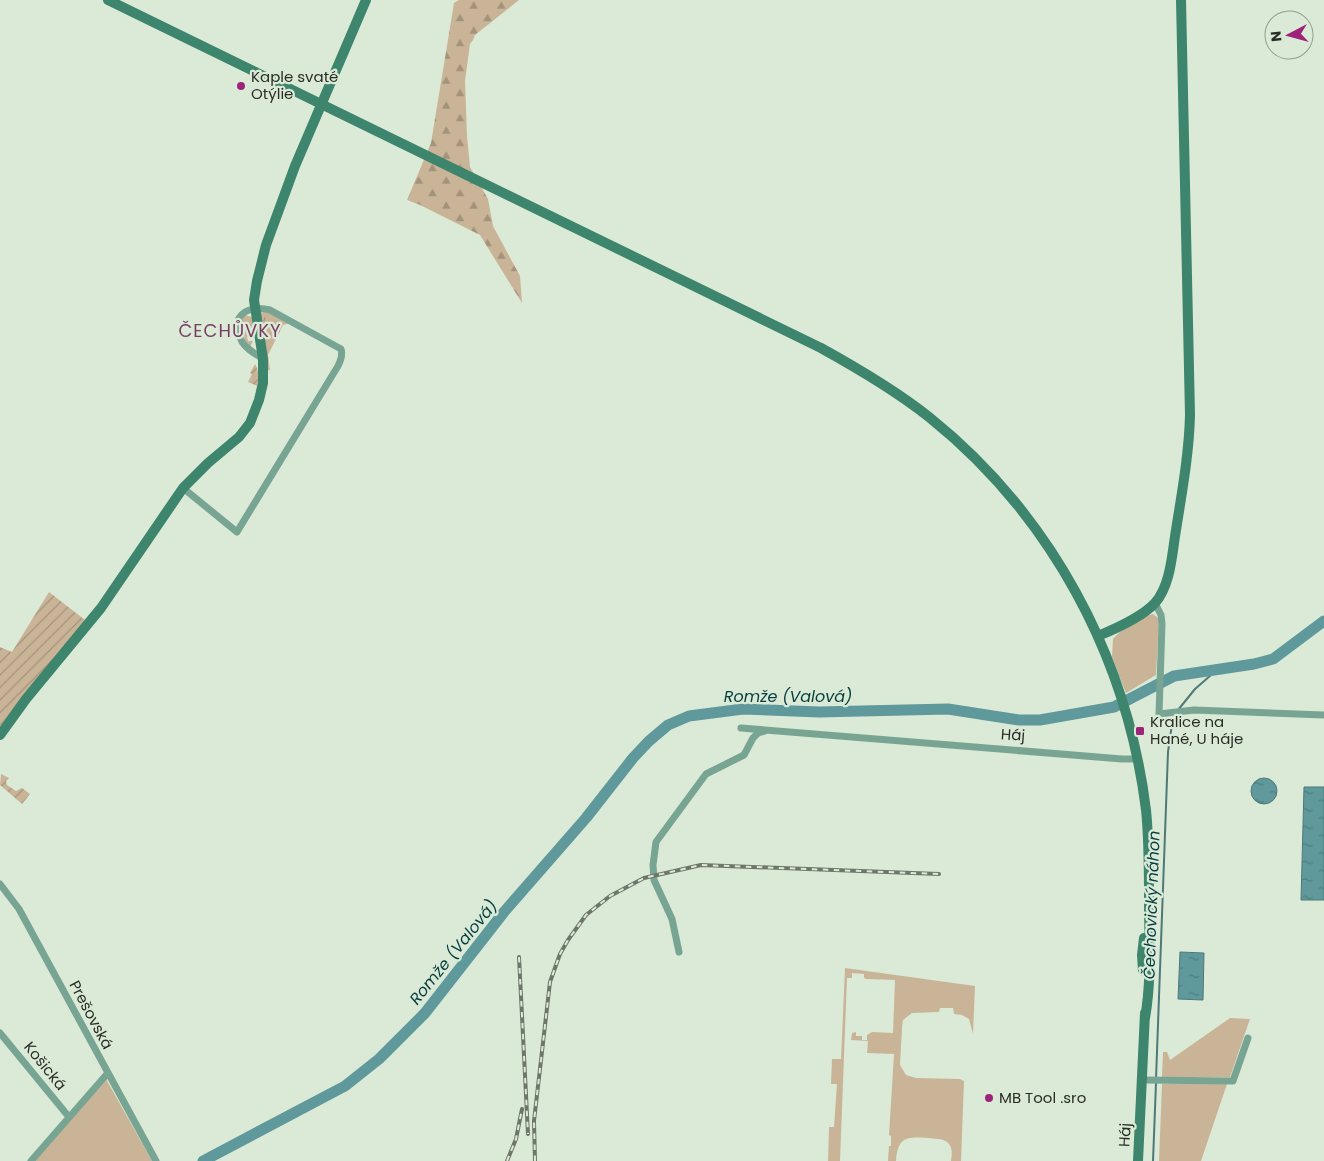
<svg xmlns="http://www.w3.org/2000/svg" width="1324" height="1161" viewBox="0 0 1324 1161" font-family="Poppins,sans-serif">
<defs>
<pattern id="forest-firs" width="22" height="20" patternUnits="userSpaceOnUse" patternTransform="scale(1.25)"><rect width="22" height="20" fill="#cab497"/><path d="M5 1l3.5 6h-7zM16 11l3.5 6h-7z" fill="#a4937b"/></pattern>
<pattern id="park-tufts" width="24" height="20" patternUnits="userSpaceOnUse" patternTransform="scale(1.25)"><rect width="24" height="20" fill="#cab497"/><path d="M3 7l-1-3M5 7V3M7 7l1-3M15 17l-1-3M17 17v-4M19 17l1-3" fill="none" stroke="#a4937b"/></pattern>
<pattern id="garden-furrows" width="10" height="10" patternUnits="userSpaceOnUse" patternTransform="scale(1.25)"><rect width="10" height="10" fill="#cab497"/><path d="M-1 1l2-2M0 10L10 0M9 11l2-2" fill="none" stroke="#a4937b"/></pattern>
<pattern id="water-ripples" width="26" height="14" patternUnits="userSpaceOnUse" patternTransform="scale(1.25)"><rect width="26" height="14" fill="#5f999c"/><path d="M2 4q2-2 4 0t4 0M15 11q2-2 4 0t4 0" fill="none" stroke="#4e7d7f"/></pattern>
</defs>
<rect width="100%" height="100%" fill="#dbead6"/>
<path fill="#cab497" d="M245 315 252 317V336L247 337 248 341H253L250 347 245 341 244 335 241 336V320Z
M1153 614 1157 617 1159 620 1156 675 1126 693 1112 657 1113 639C1122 628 1140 617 1153 614Z
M845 968 975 986 973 1034 969 1019 962 1015 954 1014 953 1008H940L939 1012 912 1013 903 1020 902 1028 900 1065 906 1075 916 1078 960 1079 964 1081 961 1161H951C952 1154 953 1147 947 1142 942 1138 934 1139 928 1138 907 1137 898 1136 896 1161H888L889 1146H891V1136L889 1135 894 1054 867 1053 868 1041 851 1040 852 1033 856 1032V1036H862V1040H867V1035L872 1032 893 1033 895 980 866 979 864 978V974L852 973V978H847L840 1161H828L829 1127H834L837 1084H831L832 1059H841Z
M1230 1018 1250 1019 1230 1077H1162L1163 1052H1167L1170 1060Z
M106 1079 152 1161H35Z
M1162 1084H1227L1201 1161H1159Z"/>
<path fill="url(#forest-firs)" d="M459 0H519L475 35 473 40 470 44 465 81 467 136 470 167 488 199 493 226 520 276 522 303 480 235 420 205 407 200 431 143 454 3Z"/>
<path fill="url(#park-tufts)" d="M266 311 290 323 283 325 268 355 270 370 265 371 260 313Z"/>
<path fill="url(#garden-furrows)" d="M255 364C259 370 259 379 257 386L248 382 252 374 250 373Z
M49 592 85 620 0 726V647L12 652Z
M1 774 9 778 6 781 7 785 16 791 22 788 30 794 22 804 0 785Z"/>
<path fill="url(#water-ripples)" stroke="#4e7979" d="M1251 791a13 13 0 1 1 26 0a13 13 0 1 1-26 0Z
M1304 787H1324V900H1301Z
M1180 952 1204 953 1203 1000 1178 999Z"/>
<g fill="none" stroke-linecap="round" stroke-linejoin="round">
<path stroke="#4e7979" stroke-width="2" d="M1178 710 1195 689 1219 668
M1156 1079 1168 752 1172 724 1176 715
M1153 1161 1156 1083"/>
<path stroke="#5f999c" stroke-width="11" d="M203 1161 345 1086 379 1059 425 1013 504 912 586 818 633 758 649 741 668 725 689 716 743 709 819 712 948 709 1019 720H1040L1114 707 1174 676 1254 664 1273 659 1324 621"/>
<path stroke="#78a593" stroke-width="7" d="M183 488 237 532 338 366C341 360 343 355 341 349L270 310C259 307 245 308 239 318 237 343 243 346 263 359
M1155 603 1161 615 1162 624 1159 714 1194 710 1324 715
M741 728 1122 759H1137
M0 884 19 909 156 1161
M679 952 672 919 654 880 653 865 656 842 706 774 744 755 753 738 758 733 765 731
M0 1033 69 1117
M1142 1080 1233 1081 1248 1038
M31 1161 107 1074"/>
<path stroke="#3d856d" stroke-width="10" d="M108 0 821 348C859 369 895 390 929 417 1050 514 1127 656 1146 810 1149 839 1149 868 1149 898 1149 937 1152 979 1145 1018
M1098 636C1115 629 1142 617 1155 603 1171 585 1172 553 1176 530 1182 492 1189 454 1190 415L1181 0
M0 735 26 699 101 608 183 488 208 463 239 437 250 423 259 400 263 383V359L254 300 257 281 266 245 295 166 366 0
M1143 971 1142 955 1144 938
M1138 1161 1145 1013"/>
<defs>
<path id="rail" d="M519 957 528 1134
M507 1161 516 1139 522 1109
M535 1161 534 1121 550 982 560 954 568 940 586 915 610 896 644 878 701 865 939 874"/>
</defs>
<use href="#rail" stroke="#6d766a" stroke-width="4"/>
<use href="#rail" stroke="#dbead6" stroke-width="2" stroke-dasharray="5.5" stroke-linecap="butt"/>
</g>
<g fill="#9e237a" stroke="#dbead6" stroke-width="2">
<circle cx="241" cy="86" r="5"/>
<rect x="1135" y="726" width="10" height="10" rx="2.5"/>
<circle cx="989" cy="1098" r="5"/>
</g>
<g text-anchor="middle" stroke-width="4.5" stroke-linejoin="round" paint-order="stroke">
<g font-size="15" fill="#282d26" stroke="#dbead6" text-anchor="start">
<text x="251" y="82">Kaple svaté<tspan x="251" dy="17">Otýlie</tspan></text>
<text x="1150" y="727">Kralice na<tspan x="1150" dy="17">Hané, U háje</tspan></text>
<text x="999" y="1103">MB Tool .sro</text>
</g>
<g font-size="15" fill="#282d26" stroke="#dbead6">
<text transform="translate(1013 735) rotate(4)" y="5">Háj</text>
<text transform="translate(91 1015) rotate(62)" y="5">Prešovská</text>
<text transform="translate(45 1066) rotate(51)" y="5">Košická</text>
<text transform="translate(1125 1135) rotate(-87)" y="5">Háj</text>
</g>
<g font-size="16" font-style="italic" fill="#043e41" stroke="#dbead6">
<text x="788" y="702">Romže (Valová)</text>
<text transform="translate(1151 905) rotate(-88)" y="6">Čechovický náhon</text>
<text transform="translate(453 952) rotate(-51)" y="6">Romže (Valová)</text>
</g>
<g font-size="18" letter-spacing="1" fill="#793c64" stroke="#dbead6">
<text x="230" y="337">ČECHŮVKY</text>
</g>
</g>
<g transform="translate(1289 35) rotate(264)"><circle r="24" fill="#dbead6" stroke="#939e90"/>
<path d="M0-4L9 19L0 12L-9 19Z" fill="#9e237a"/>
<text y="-8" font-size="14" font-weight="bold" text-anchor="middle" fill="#282d26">N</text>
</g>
</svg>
